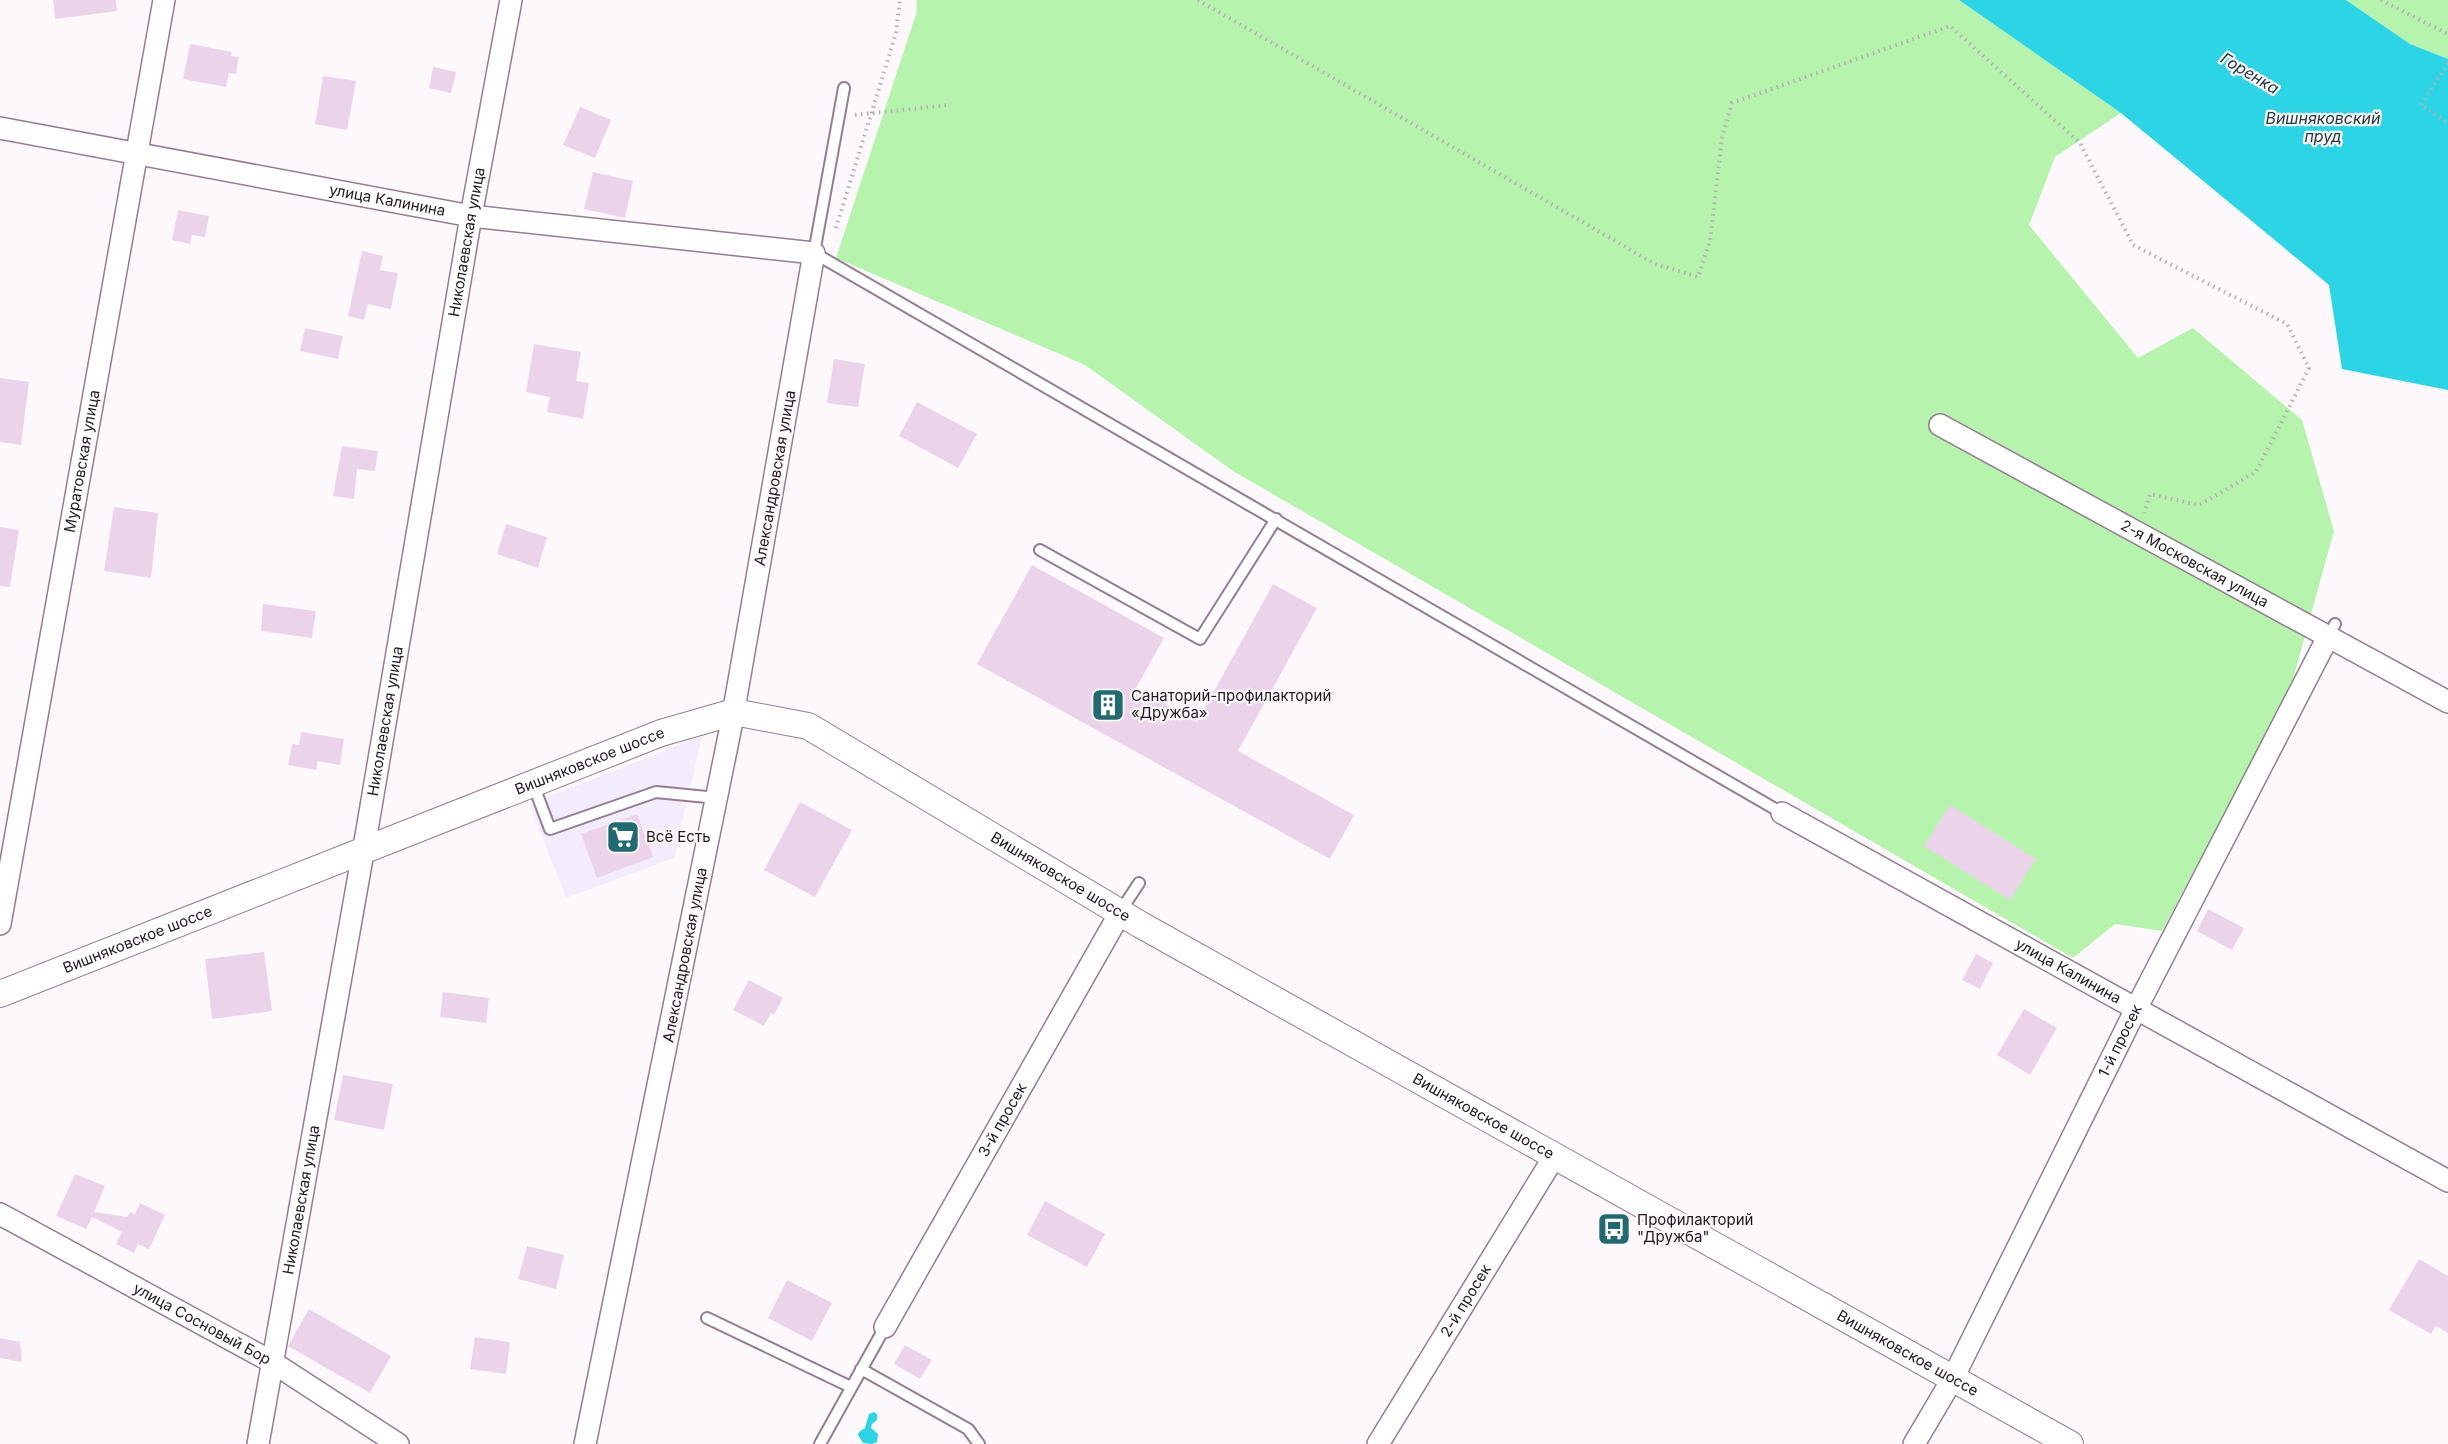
<svg xmlns="http://www.w3.org/2000/svg" width="2448" height="1444" viewBox="0 0 2448 1444" font-family="Inter,sans-serif">
<rect width="100%" height="100%" fill="#fdf8fc"/>
<path fill="#f3ecfd" d="M702 736 674 858 566 898 530 804Z"/>
<path fill="#b6f3ac" d="M917 0H1959L2121 113 2055 157 2029 225 2138 358 2193 328 2302 420 2334 531 2290 690 2162 931 2115 924 2073 958 1233 471 1085 365 836 258 916 14Z
M2346 0H2448V59L2410 44Z"/>
<path fill="#2cd5e5" d="M1959 0H2346L2410 44 2448 59V390L2342 369 2329 285 2121 113Z
M874 1412 877 1414V1420L872 1424 871 1428 878 1434 877 1442 872 1444 863 1443 858 1435 859 1432 865 1428 869 1414Z"/>
<path fill="#ebd4e9" d="M53 0H116L117 11 55 19Z
M190 44 232 52 231 56 239 57 236 74 229 73 226 87 183 79Z
M433 67 456 72 451 93 429 88Z
M323 76 356 81 347 130 315 124Z
M580 107 611 120 595 158 563 145Z
M593 172 633 181 625 218 584 209Z
M178 210 209 216 205 237 192 235 190 244 172 240Z
M362 251 383 256 380 270 398 273 391 309 368 304 364 320 348 316Z
M305 328 343 336 338 359 300 351Z
M534 344 581 352 576 381 589 383 583 419 547 412 550 397 526 392Z
M834 359 865 364 858 407 827 403Z
M0 378 29 382 21 445 0 442Z
M917 402 977 434 958 468 899 436Z
M342 446 378 451 375 471 357 469 354 499 333 496Z
M114 507 158 513 151 578 104 571Z
M506 524 547 537 538 568 497 554Z
M0 527 19 530 10 587 0 586Z
M1032 565 1164 638 1136 688 1197 722 1273 584 1317 608 1238 751 1354 815 1330 859 977 664Z
M263 604 316 611 312 638 261 631Z
M301 732 344 739 340 765 318 761 316 770 288 765 292 744 299 745Z
M800 802 852 830 815 897 764 870Z
M1950 805 2036 859 2010 900 1924 846Z
M637 814 653 857 597 878 581 834Z
M2208 909 2244 928 2232 950 2197 931Z
M264 952 272 1011 212 1019 205 959Z
M1976 954 1993 963 1980 989 1962 980Z
M749 980 783 998 774 1015 771 1013 764 1026 733 1010Z
M443 992 489 998 486 1023 440 1017Z
M2024 1009 2057 1028 2030 1075 1997 1055Z
M343 1075 393 1084 384 1130 334 1120Z
M75 1174 105 1186 94 1212 127 1217 130 1212 135 1214 140 1203 165 1215 149 1249 138 1244 134 1253 116 1244 122 1232 92 1217 86 1229 56 1216Z
M1045 1201 1105 1234 1087 1267 1027 1235Z
M527 1246 564 1255 556 1289 518 1279Z
M2419 1259 2448 1276V1333L2436 1326 2431 1334 2389 1310Z
M787 1280 832 1303 812 1341 768 1318Z
M309 1309 391 1356 370 1393 288 1346Z
M475 1337 510 1342 506 1374 470 1369Z
M0 1338 20 1342 22 1362 0 1358Z
M905 1345 932 1360 920 1379 894 1364Z"/>
<g fill="none" stroke-linecap="round" stroke-linejoin="round">
<defs>
<path id="service" d="M844 88 814 253 1782 813
M1040 550 1200 639 1276 519
M2328 637 2335 624
M533 784 550 829 656 792 717 798
M1120 912 1139 883
M707 1318 851 1387
M861 1369 968 1429 979 1444
M820 1444 885 1327"/>
<g id="minor">
<path id="s1" d="M0 128 471 216 814 253 731 726 585 1444"/>
<path id="s2" d="M1940 425 2448 702"/>
<path id="s3" d="M1782 813 2448 1181"/>
<path id="s4" d="M0 924 164 0"/>
<path id="s5" d="M0 1214 272 1362 398 1444"/>
<path id="s6" d="M885 1327 1120 913"/>
<path id="s7" d="M258 1444 367 830 471 216 511 0"/>
<path id="s8" d="M1378 1444 1554 1157"/>
<path id="s9" d="M1914 1444 1953 1378 2136 1009 2328 637"/>
</g>
<g id="tertiary">
<path id="s10" d="M0 994 661 733 734 712 808 726 1141 925 2070 1444"/>
</g>
</defs>
<use href="#service" stroke="#937e91" stroke-width="14"/>
<use href="#minor" stroke="#937e91" stroke-width="24"/>
<use href="#tertiary" stroke="#937e91" stroke-width="28"/>
<path stroke="#b5afb4" stroke-width="4" stroke-dasharray="1.5 4.5" stroke-linecap="butt" d="M1198 0 1655 264 1698 277 1710 241 1722 138 1732 103 1950 26 2080 143 2133 245 2287 324 2309 368 2256 472 2199 505 2150 494 2144 513
M2381 0 2448 34
M2448 63 2421 105 2448 123
M855 115 949 105
M836 228 896 33 900 0"/>
<use href="#service" stroke="#fff" stroke-width="10"/>
<use href="#minor" stroke="#fff" stroke-width="21"/>
<use href="#tertiary" stroke="#fff" stroke-width="26"/>
</g>
<defs>
<symbol id="building-square" viewBox="-11 -11 22 22"><rect x="-9" y="-9" width="18" height="18" rx="4" fill="#206b72" stroke="#fdf8fc"/><path d="M-4-6H4V6H1V3H-1V6H-4ZM-2.5-4.3h1.7v1.8h-1.7ZM.8-4.3h1.7v1.8H.8ZM-2.5-1h1.7V.8h-1.7ZM.8-1h1.7V.8H.8Z" fill="#fff"/></symbol>
<symbol id="supermarket-square" viewBox="-11 -11 22 22"><rect x="-9" y="-9" width="18" height="18" rx="4" fill="#206b72" stroke="#fdf8fc"/><path d="M-6-5.5h2.5l.6 2H6L4.5 2H-2.5L-4.4-4H-6ZM-1.5 3.2a1.3 1.3 0 1 0 .1 0ZM3 3.2a1.3 1.3 0 1 0 .1 0Z" fill="#fff"/></symbol>
<symbol id="bus-square" viewBox="-11 -11 22 22"><rect x="-9" y="-9" width="18" height="18" rx="4" fill="#206b72" stroke="#fdf8fc"/><path d="M-5-6H5V4H4V6H2V4H-2V6H-4V4H-5ZM-3.5-4V0h7V-4ZM-3.5 1.2v1.5H-2V1.2ZM2 1.2v1.5H3.5V1.2Z" fill="#fff"/></symbol>
</defs>
<g fill-rule="evenodd">
<use href="#building-square" x="1089" y="686" width="38" height="38"/>
<use href="#supermarket-square" x="604" y="818" width="38" height="38"/>
<use href="#bus-square" x="1595" y="1210" width="38" height="38"/>
</g>
<g text-anchor="middle" stroke-width="4.5" stroke-linejoin="round" paint-order="stroke">
<g font-size="15" fill="#20181f" stroke="#fdf8fc">
<text dy="5" stroke="none"><textPath href="#s1" startOffset="394">улица Калинина</textPath></text>
<text dy="5" stroke="none"><textPath href="#s7" startOffset="1220">Николаевская улица</textPath></text>
<text dy="5" stroke="none"><textPath href="#s4" startOffset="470">Муратовская улица</textPath></text>
<text transform="translate(775 478) rotate(-80)" y="5">Александровская улица</text>
<text dy="5" stroke="none"><textPath href="#s2" startOffset="290">2-я Московская улица</textPath></text>
<text dy="5" stroke="none"><textPath href="#s7" startOffset="734">Николаевская улица</textPath></text>
<text dy="5" stroke="none"><textPath href="#s10" startOffset="634">Вишняковское шоссе</textPath></text>
<text dy="5" stroke="none"><textPath href="#s10" startOffset="1156">Вишняковское шоссе</textPath></text>
<text dy="5" stroke="none"><textPath href="#s10" startOffset="148">Вишняковское шоссе</textPath></text>
<text transform="translate(685 955) rotate(-79)" y="5">Александровская улица</text>
<text dy="5" stroke="none"><textPath href="#s3" startOffset="327">улица Калинина</textPath></text>
<text dy="5" stroke="none"><textPath href="#s9" startOffset="453">1-й просек</textPath></text>
<text dy="5" stroke="none"><textPath href="#s10" startOffset="1642">Вишняковское шоссе</textPath></text>
<text dy="5" stroke="none"><textPath href="#s6" startOffset="238">3-й просек</textPath></text>
<text dy="5" stroke="none"><textPath href="#s7" startOffset="248">Николаевская улица</textPath></text>
<text dy="5" stroke="none"><textPath href="#s8" startOffset="168">2-й просек</textPath></text>
<text dy="5" stroke="none"><textPath href="#s5" startOffset="230">улица Сосновый Бор</textPath></text>
<text dy="5" stroke="none"><textPath href="#s10" startOffset="2128">Вишняковское шоссе</textPath></text>
</g>
<g font-size="15" fill="#20181f" stroke="#fdf8fc" text-anchor="start">
<text x="1131" y="701">Санаторий-профилакторий<tspan x="1131" dy="17">«Дружба»</tspan></text>
<text x="646" y="842">Всё Есть</text>
<text x="1637" y="1225">Профилакторий<tspan x="1637" dy="17">"Дружба"</tspan></text>
</g>
<g font-size="16" font-style="italic" fill="#213b3e" stroke="#fdf8fc">
<text transform="translate(2250 73) rotate(31)" y="6">Горенка</text>
<text x="2323" y="124">Вишняковский<tspan x="2323" dy="18">пруд</tspan></text>
</g>
</g>
</svg>
